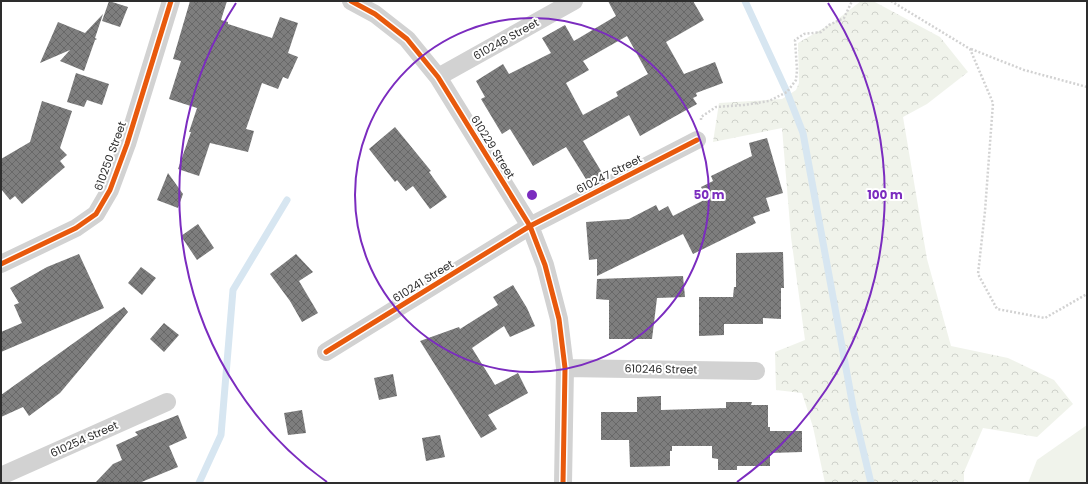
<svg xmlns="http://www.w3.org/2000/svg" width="1088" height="484" viewBox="0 0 1088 484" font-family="Poppins,sans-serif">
<defs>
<pattern id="forest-crowns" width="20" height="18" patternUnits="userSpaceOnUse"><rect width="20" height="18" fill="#f0f3eb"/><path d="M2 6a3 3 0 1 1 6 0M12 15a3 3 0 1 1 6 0" fill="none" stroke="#ced1ca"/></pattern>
<pattern id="building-cross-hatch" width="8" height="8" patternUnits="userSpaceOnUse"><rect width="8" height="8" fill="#7e7e7e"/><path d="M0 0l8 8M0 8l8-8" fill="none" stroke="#686868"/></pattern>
</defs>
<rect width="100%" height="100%" fill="#fff"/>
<path fill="url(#forest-crowns)" d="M861 1H873L940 37 968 72 927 104 903 117 927 259 951 346 1008 358 1054 380 1073 404 1037 437 983 428 964 472V483H825L813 427 802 393 776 390 775 352 805 340 791 237 782 128 713 142 719 103 782 99 796 90 799 83 798 43 834 22Z"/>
<path fill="#f0f3eb" d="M1087 425V483H1028L1037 460Z"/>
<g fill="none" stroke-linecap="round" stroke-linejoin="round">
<path stroke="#d7e6f1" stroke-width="7" d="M745 1 787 92 803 133 854 412 871 483
M199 483 221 435 233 290 287 200"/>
</g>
<path fill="url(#building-cross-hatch)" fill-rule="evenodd" d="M109 1 128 7 120 27 102 21Z
M190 1H227L221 20 228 22V24L272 38 280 17 298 23 288 53 298 57 288 79 283 77 278 89 262 83 246 129 254 131 248 152 210 143 199 176 178 169 191 132H189L197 108 169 99 181 61 173 59Z
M608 1H693L704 20 666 42 684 74 715 62 723 83 696 93 697 96 693 98 697 104 640 136 629 115 583 141 604 176 589 184 566 147 533 166 510 129 502 134 481 99 485 97 476 81 503 64 509 74 551 53 542 38 565 25 574 41 616 16ZM627 36 648 74 616 92 618 96 583 115 566 83 589 70 583 61Z
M103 14 95 38 97 39 95 40 84 71 60 61 70 50 40 63 58 22 85 33Z
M76 73 109 84 102 105 87 100 84 107 67 102Z
M42 101 72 111 60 148 67 155 60 161 65 167 22 204 15 196 10 200 1 189V159L30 142Z
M395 127 431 171 429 172 447 197 430 209 413 186 406 191 397 180 395 182 369 149Z
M767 138 783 193 766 198 770 211 753 217 756 223 693 254 683 234 597 276V259L589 260 586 222 629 219 656 205 659 211 668 206 673 216 706 199 701 187 713 181 711 176 752 156 749 143Z
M168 173 183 194 178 208 157 200Z
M198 224 214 248 197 260 181 236Z
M783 252 784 288H781V319L763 318V324H724V335L699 336V297H733L734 287H736V253Z
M79 254 104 308 1 352V332L22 323 14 305 19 303 10 288 47 267Z
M296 254 313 272 299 281 318 313 302 322 290 301 270 274Z
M141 267 156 278 142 295 128 283Z
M683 276 685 297 657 298 652 339H609V300L596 299 597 279Z
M513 285 527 308 535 326 510 337 504 326 472 348 495 385 518 373 528 393 488 415 497 429 481 438 420 341 459 327 460 329 498 305 493 297Z
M124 307 128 312 60 393 29 416 23 407 1 417V395Z
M164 323 179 335 164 352 150 339Z
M393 374 397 396 379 400 374 378Z
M661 396V410L726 408V402H752L751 405H768V427H770V431H802V452L770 453V466H737V470H718V459L712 458V446H672V451H670V466L630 467 629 440H601V412H637V397Z
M302 410 306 433 288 435 284 413Z
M178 415 187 438 169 446 178 467 139 483H95L113 464 122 460 116 445 138 435 135 432Z
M440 435 445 457 426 461 422 438Z"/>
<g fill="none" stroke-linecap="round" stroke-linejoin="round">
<path stroke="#d2d2d2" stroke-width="2.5" stroke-dasharray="2 2" stroke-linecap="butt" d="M891 1 970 49 993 103 985 211 978 274 997 309 1045 318 1087 294
M971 49 1024 70 1087 87
M701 120V117L716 107 744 105 769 101 787 92 796 80 797 70 795 40 804 34 821 32 829 25 844 18 852 1"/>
<path stroke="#d2d2d2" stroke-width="18" d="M351 1 375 14 407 39 438 77 530 226 545 265 559 319 565 368 563 483
M438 77 574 1
M1 264 76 228 96 214 110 190 127 144 171 1
M326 352 530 226 697 140
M565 368 756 371
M1 476 167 402"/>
<defs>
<path id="cycleway" d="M351 1 375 14 407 39 438 77 530 226 545 265 559 319 565 368 563 483
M1 264 76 228 96 214 110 190 127 144 171 1
M326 352 530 226 697 140"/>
</defs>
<use href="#cycleway" stroke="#fff" stroke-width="8"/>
<use href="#cycleway" stroke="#e8590c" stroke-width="5"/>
</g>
<g fill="none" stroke="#7b2cbf" stroke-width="2">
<circle cx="532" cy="195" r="177"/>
<path d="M327 482A353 353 0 0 1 236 3M828 3A353 353 0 0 1 737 482"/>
</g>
<g text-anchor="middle" stroke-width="4" stroke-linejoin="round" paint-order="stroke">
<g font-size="11" fill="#2d2d2d" stroke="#fff">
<text transform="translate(506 39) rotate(-29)" y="4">610248 Street</text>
<text transform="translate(493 147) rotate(58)" y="4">610229 Street</text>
<text transform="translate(110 156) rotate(-70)" y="4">610250 Street</text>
<text transform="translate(609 174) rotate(-27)" y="4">610247 Street</text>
<text transform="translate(423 281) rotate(-32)" y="4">610241 Street</text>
<text transform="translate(661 369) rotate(1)" y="4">610246 Street</text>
<text transform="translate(84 439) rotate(-24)" y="4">610254 Street</text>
</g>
</g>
<circle cx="532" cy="195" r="6" fill="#7b2cbf" stroke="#fff" stroke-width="2"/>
<g font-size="12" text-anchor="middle" font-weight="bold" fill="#7b2cbf" stroke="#fff" stroke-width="4" stroke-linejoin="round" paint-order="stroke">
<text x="709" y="199">50 m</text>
<text x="885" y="199">100 m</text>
</g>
<rect width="1088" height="484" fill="none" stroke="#2d2d2d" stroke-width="4"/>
</svg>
